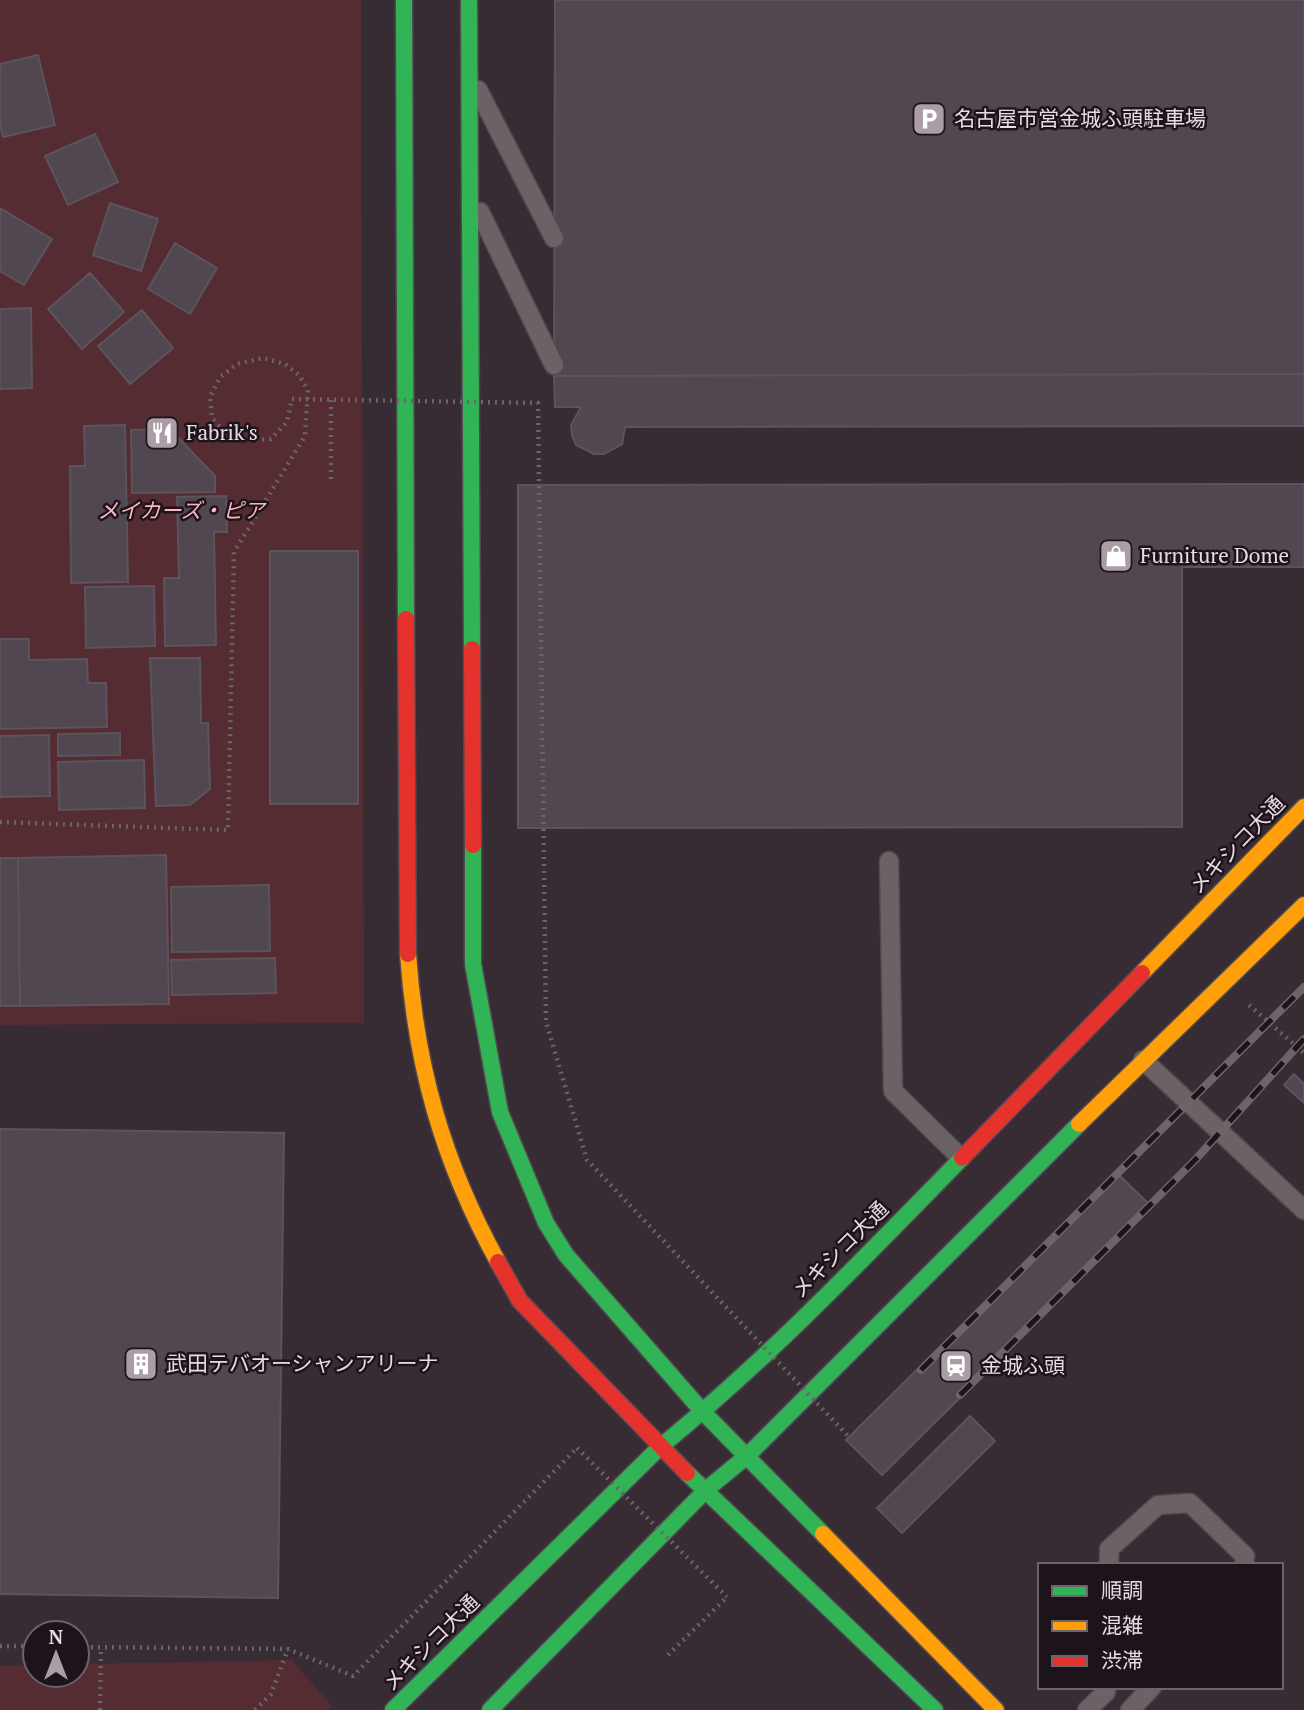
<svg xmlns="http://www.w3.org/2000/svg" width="1304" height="1710" viewBox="0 0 1304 1710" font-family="'PT Serif','Noto Sans JP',serif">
<rect width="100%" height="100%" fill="#372c34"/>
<path fill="#542c31" d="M0 0H361L364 1023 0 1025Z
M292 1660 332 1706 328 1710H0V1666L35 1665V1675H77V1664Z"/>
<path fill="#504750" stroke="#5c535c" stroke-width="2" d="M555 0H1304V374L554 376Z
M38 55 55 125 3 137 0 124V64Z
M95 134 118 182 68 205 45 156Z
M110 203 158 219 141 271 93 255Z
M0 208 52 239 24 285 0 271Z
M175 243 217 268 190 314 148 289Z
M90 273 124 312 82 349 48 309Z
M31 308 32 388 0 389V309Z
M142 310 173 348 130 384 98 346Z
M1304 374V426L625 427 622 444 604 454H594L576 445 572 435 571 425 581 407H555L554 376Z
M125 425 128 582 71 583 70 466H85L84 426Z
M170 429 215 476V492L132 493 131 430Z
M1304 484V567H1182V827L518 828V485Z
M226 496 227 532H214L216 645 165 646 164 578H179L177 497Z
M270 551H358V804H270Z
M154 586 155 646 86 648 85 587Z
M0 639H29V660L87 659 88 683H106L107 727 0 729Z
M150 658H200L201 723H208L210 789 190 805 156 806Z
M120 733V755L58 756V734Z
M49 735 50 796 0 797V736Z
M144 760 145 808 59 810 58 762Z
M166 855 169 1004 20 1006 18 858Z
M0 858H18L20 1006H0Z
M269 885 270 951 172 952 171 887Z
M275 958 276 993 172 995 171 960Z
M1294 1074 1304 1084V1103L1284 1085Z
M0 1129 284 1133 278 1598 0 1594Z
M1116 1172 1152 1207 882 1475 846 1440Z
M970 1416 995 1441 902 1533 877 1508Z"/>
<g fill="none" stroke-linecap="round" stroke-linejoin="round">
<defs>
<path id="lane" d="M478 90 554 238
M480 212 554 365
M889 861 893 1091 961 1158
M1143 1060 1304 1210
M1109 1565V1549L1158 1505 1190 1503 1245 1556 1244 1565
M1087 1710 1106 1692V1687
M1130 1710 1152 1687"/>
<path id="fast" d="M404 0 406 619
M469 0 472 649
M473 845V964L500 1112 546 1223 566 1255 703 1412 823 1534
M687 1473 935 1710
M393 1710 660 1447C768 1359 865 1257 962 1158
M490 1710 707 1489 747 1456 1079 1124"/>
<path id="slow" d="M408 954C416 1067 443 1162 498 1262
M1142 973 1304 807
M1079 1124 1304 905
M823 1534 996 1710"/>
<path id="jam" d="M406 619 408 954
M472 649 473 845
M962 1158 1142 973
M498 1262 520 1301 687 1473"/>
</defs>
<use href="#lane" stroke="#52494f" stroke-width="21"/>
<use href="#fast" stroke="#52494f" stroke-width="19"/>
<use href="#slow" stroke="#52494f" stroke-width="19"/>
<use href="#jam" stroke="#52494f" stroke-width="19"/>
<path stroke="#6c6369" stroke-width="4.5" stroke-dasharray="2 5" stroke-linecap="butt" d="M331 400V484
M0 822 228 830 234 552 305 436 308 390 299 375 285 364 263 358 237 364 220 377 210 397 212 418 225 433 248 440 271 439 287 422 292 399
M1249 1005 1304 1053
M0 1646H35
M77 1647 288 1649 353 1676 577 1448
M668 1655 727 1597
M100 1710 101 1647
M255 1710 271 1694 288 1649"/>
<use href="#lane" stroke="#6b6266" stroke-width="18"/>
<use href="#fast" stroke="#30b455" stroke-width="16"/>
<use href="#slow" stroke="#ff9f0a" stroke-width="16"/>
<use href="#jam" stroke="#e5322d" stroke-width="16"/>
<defs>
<path id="rail" d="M921 1370 1304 987
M960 1395 1196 1159 1304 1039"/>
</defs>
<use href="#rail" stroke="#6d6469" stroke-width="8"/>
<use href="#rail" stroke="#1d131b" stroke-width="5" stroke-dasharray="16" stroke-linecap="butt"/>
<path stroke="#6c6369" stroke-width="4.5" stroke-dasharray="2 5" stroke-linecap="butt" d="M292 399 538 403 546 1022 587 1160 849 1437
M577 1448 727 1597"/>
</g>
<defs>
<symbol id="parking-square" viewBox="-11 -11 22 22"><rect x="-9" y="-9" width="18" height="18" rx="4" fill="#aa9da6" stroke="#1d131b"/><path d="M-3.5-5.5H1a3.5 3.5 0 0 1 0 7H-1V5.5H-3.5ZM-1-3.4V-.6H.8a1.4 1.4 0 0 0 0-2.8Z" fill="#fff"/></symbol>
<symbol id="restaurant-square" viewBox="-11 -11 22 22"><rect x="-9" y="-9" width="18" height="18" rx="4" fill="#aa9da6" stroke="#1d131b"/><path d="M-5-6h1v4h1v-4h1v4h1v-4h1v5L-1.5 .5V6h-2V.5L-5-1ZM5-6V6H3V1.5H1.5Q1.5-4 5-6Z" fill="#fff"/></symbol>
<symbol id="shop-square" viewBox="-11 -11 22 22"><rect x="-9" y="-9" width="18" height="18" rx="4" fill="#aa9da6" stroke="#1d131b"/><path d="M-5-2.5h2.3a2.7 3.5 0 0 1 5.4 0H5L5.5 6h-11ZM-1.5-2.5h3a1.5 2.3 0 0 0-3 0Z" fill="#fff"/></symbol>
<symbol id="building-square" viewBox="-11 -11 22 22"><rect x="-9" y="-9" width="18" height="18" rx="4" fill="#aa9da6" stroke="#1d131b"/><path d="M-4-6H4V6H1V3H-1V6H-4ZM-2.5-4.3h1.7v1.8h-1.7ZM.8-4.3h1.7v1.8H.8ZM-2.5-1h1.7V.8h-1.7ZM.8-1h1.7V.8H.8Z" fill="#fff"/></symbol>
<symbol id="station-square" viewBox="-11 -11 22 22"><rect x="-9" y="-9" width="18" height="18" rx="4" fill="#aa9da6" stroke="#1d131b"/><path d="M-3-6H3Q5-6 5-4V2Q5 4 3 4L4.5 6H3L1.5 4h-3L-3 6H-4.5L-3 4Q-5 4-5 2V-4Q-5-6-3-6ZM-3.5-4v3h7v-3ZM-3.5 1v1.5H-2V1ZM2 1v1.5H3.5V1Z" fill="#fff"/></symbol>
</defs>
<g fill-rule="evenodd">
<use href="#parking-square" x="910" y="100" width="38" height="38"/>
<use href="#restaurant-square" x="143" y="414" width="38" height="38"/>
<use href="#shop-square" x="1097" y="537" width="38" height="38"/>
<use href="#building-square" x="122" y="1345" width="38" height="38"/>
<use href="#station-square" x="937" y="1347" width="38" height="38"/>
</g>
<g text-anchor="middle" stroke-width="5" stroke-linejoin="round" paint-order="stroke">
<g font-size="21" fill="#e8dae4" stroke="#1d131b" text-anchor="start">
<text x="954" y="126">名古屋市営金城ふ頭駐車場</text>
<text x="186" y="440">Fabrik's</text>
<text x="1140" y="563">Furniture Dome</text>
<text x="166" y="1371">武田テバオーシャンアリーナ</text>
<text x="981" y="1373">金城ふ頭</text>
</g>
<g font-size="21" font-style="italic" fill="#fcb7bd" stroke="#1d131b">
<text x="181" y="518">メイカーズ・ピア</text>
</g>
<g font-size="21" fill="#e8dae4" stroke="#1d131b">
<text transform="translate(1237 845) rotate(-46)" y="7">メキシコ大通</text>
<text transform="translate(840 1250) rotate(-45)" y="7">メキシコ大通</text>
<text transform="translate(431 1643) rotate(-45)" y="7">メキシコ大通</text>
</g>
</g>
<rect x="1038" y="1563" width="245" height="126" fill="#1d131b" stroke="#6e636b" stroke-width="2"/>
<rect x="1052" y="1586" width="35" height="10" fill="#30b455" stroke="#6e636b" stroke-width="2"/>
<text x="1101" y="1598" font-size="21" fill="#e8dae4">順調</text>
<rect x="1052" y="1621" width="35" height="10" fill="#ff9f0a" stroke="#6e636b" stroke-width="2"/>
<text x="1101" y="1633" font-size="21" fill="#e8dae4">混雑</text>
<rect x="1052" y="1656" width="35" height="10" fill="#e5322d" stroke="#6e636b" stroke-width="2"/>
<text x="1101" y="1668" font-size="21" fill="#e8dae4">渋滞</text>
<g transform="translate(56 1654)"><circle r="33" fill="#1d131b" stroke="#6e636b" stroke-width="2"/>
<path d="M0-5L12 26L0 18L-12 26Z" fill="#aa9da6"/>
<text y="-10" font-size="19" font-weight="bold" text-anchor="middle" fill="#e8dae4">N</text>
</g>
</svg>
